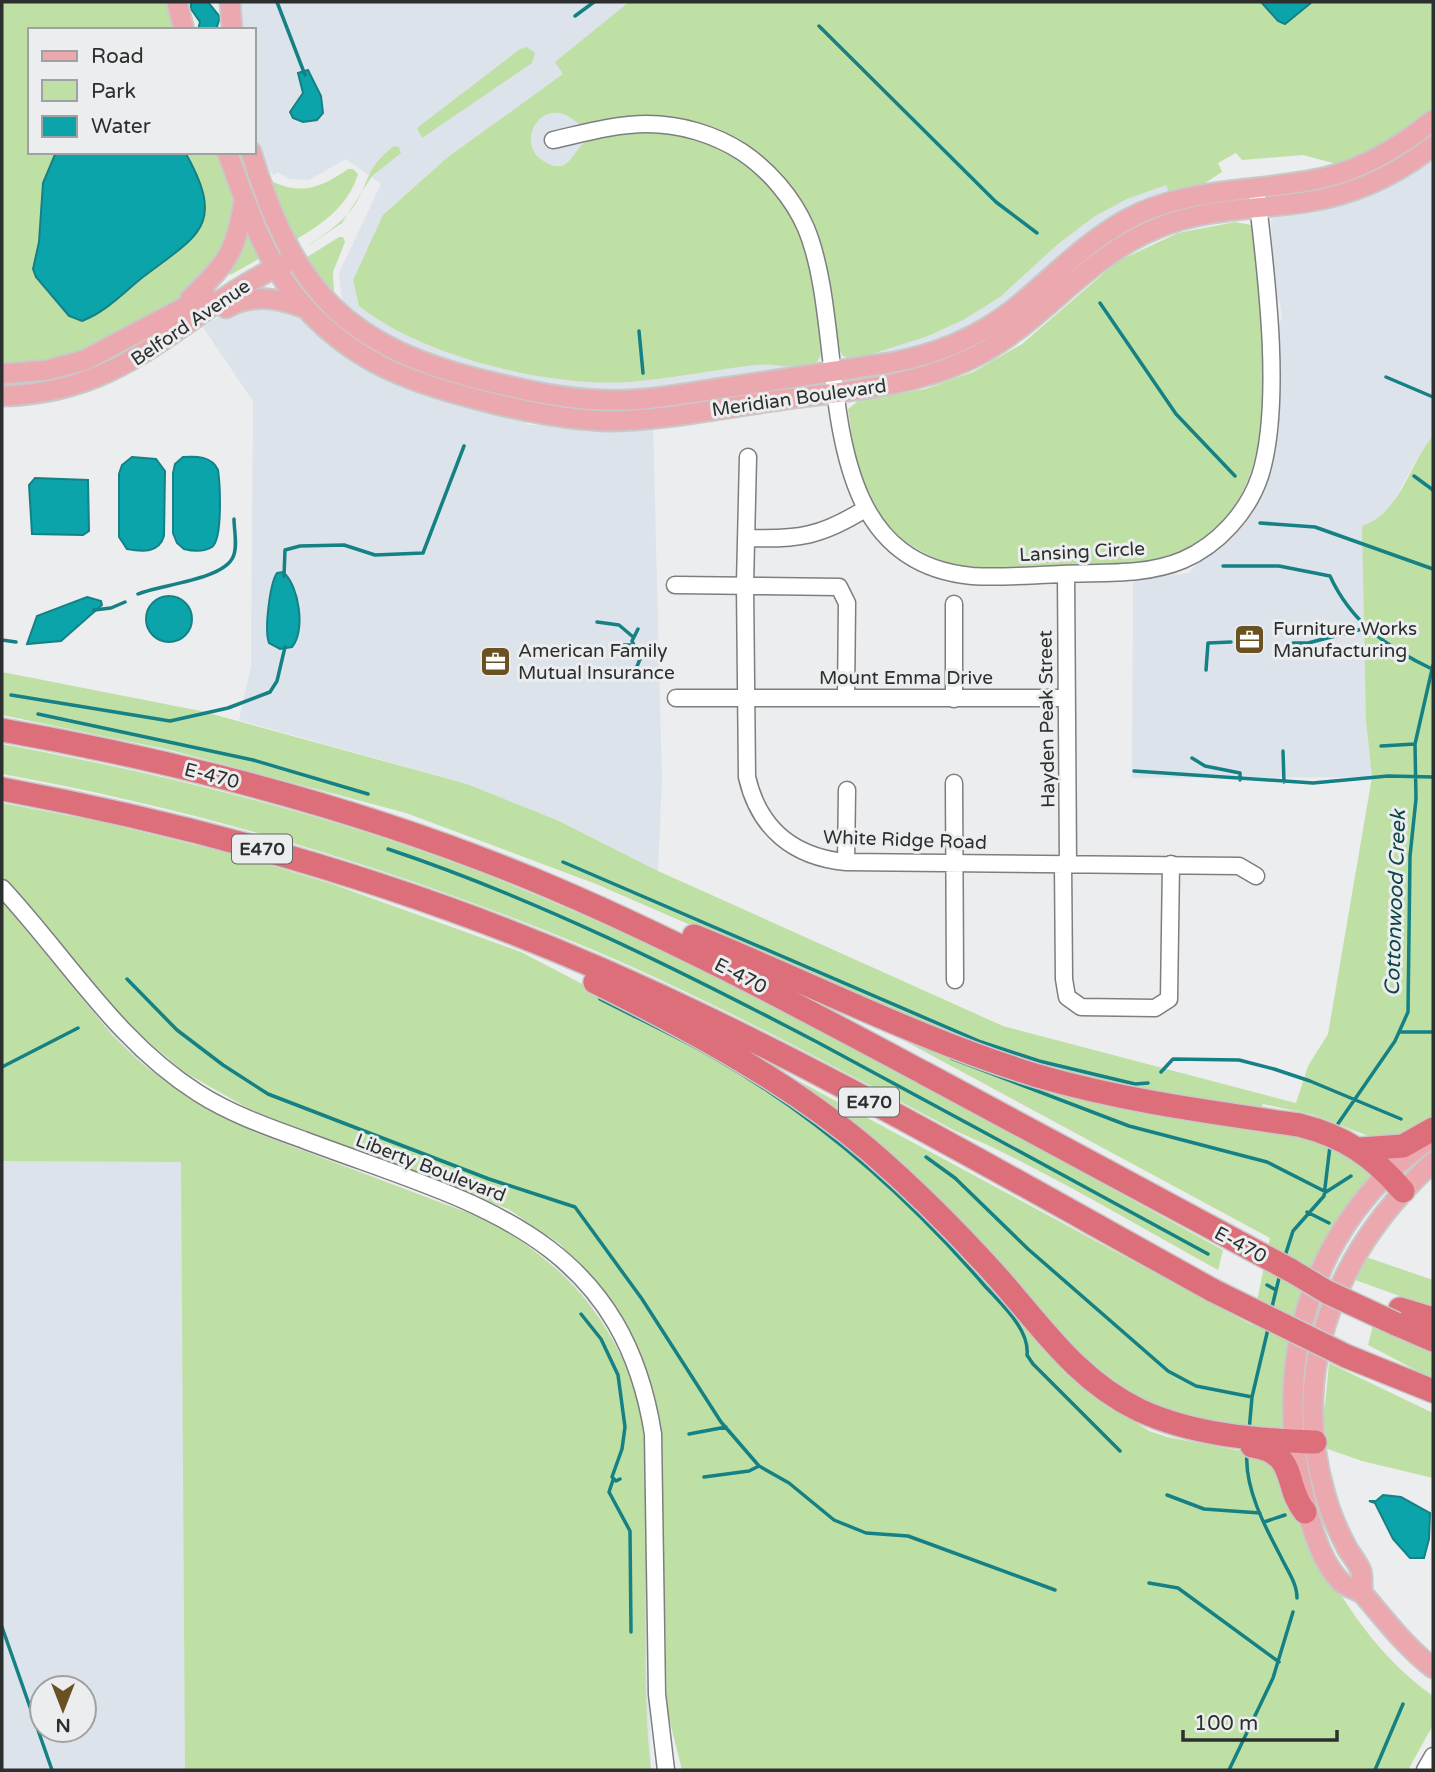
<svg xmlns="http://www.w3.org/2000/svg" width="1435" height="1772" viewBox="0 0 1435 1772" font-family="'Varela Round',sans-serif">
<rect width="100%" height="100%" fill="#ecedee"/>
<path fill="#dde3eb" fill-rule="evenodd" d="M236 2H1026L1238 99 1170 195 956 337 872 359 871 354 853 360 843 356 819 359 809 366H794V371L655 391 595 394 452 366 389 341 342 302 339 273 381 184 346 159 309 180 290 179 277 172 274 175 267 169 259 158 254 141V30H238Z
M1433 155V436L1417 458 1389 510 1374 522 1366 721 1372 777 1132 778 1133 579 1189 573 1267 479 1275 438 1279 435 1277 323 1282 320 1280 302 1275 294 1271 220 1280 214Z
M288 307 322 333 524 420 527 425 653 424 662 780 658 871 557 820 467 784 239 720 251 666 253 401 202 326 236 308Z
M36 943 127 1049 191 1100 250 1130 487 1220 565 1274 589 1302 623 1360 643 1430 651 1770H2V978ZM42 1688H84V1730H42Z"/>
<path fill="#bfe0a4" d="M2 2H172L179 30H30V152H221L237 196 232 239 199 285 146 322 78 356 2 369Z
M629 2H1433V111L1399 138 1340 165 1303 155 1242 160 1236 153 1218 163 1222 172 1199 187 1170 195 1166 185 1127 199 1095 216 1058 244 1000 297 963 320 928 336 853 360 843 356 839 349C830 315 831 278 820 243 798 169 728 118 652 115 628 115 606 121 582 125 574 122 569 114 559 113 533 110 520 146 542 160 571 180 572 147 588 141 673 107 771 159 802 240 815 274 817 314 822 350L818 361C802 373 774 362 755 365 713 370 670 379 628 382 547 387 422 356 359 306L353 280 383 215 448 157 563 74 555 62Z
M527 47 535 53 532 63 422 138 417 128 520 49Z
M394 146 399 147 401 153 372 176 342 223 306 247C322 235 339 226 352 209 372 181 362 171 394 146Z
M348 169H353L358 174C348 207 321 225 293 241L269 180C300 196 321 188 348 169Z
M1235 222 1251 225 1253 229C1259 302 1277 427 1243 491 1229 519 1204 543 1174 554 1135 568 1089 564 1048 565 1018 566 987 570 958 565 939 561 920 552 905 541 863 507 855 460 848 409L858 401 925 389 973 372 1022 344 1118 261 1178 233Z
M248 231 262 257 230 275 229 270Z
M339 237H343L345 242 333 272 334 294 304 259Z
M1433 436V1119L1406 1135 1371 1137 1314 1115 1263 1104 1261 1109 1090 1082 934 1031 596 884 406 813 170 750 2 715V672L201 711 467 784 557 820 658 871 1003 1026 1296 1103 1308 1066 1328 1034 1372 777 1366 721 1362 526C1401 513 1408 465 1433 436Z
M2 744C163 774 326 813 479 872 738 973 979 1117 1223 1250L1218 1270C1144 1229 1072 1186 996 1149 981 1141 964 1136 948 1127 825 1062 703 995 574 942 389 867 198 809 2 774Z
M2 803 102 822 240 856 332 884 521 952 728 1060 864 1154 962 1249 1064 1372 1098 1398 1149 1431 1167 1437 1268 1456C1313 1544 1349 1636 1433 1696V1725L1408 1770H682L667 1710 661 1426 641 1354 606 1293 560 1244 508 1209 251 1110 184 1072 131 1027 2 876Z
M2 901 112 1035 141 1063 191 1100 256 1133 487 1220C569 1265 629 1335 643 1429 647 1461 646 1493 646 1525 647 1606 642 1690 651 1770H185L181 1162 2 1161Z
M892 1026 1294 1132 1341 1147 1369 1169V1181L1287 1359 1285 1431 1201 1421 1139 1402 1068 1350 754 1057 1252 1325 1270 1238 890 1033Z
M1366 1257 1433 1280V1308L1355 1280Z
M1373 1325 1433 1347V1379L1368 1345Z
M1329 1363 1433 1413V1478L1362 1461 1322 1447 1320 1406 1325 1405Z"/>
<path fill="#0ba4aa" stroke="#158185" stroke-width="2" d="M191 2H208L220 17 216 30H198L200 22 191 9Z
M1261 2H1312L1285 24 1278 21Z
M308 70 321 96 323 113 317 120 303 122 293 118 290 112 303 93 298 73Z
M56 152H185C227 226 198 235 143 277 124 292 106 312 82 321L69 316 36 277 33 269 39 242 43 183Z
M132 457 156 459 165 471 164 536C159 553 143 552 127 549L119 537V474L122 465Z
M183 457C196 456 212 456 218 470 220 484 223 539 212 547 204 552 192 551 184 549L177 543 173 533V473L175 464Z
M35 478 88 480 89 531 83 535 32 534 29 485Z
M283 572C299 585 306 631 292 647L280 649 269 643C264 630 270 583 277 573Z
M146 619a23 23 0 1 1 46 0a23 23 0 1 1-46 0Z
M87 597 101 601 102 605 61 641 27 644 37 616Z
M1383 1495 1401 1497 1430 1513 1429 1539 1424 1558H1410L1393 1539 1375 1503 1369 1501H1376Z"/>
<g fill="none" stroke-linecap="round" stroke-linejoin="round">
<path stroke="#158185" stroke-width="3.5" d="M277 2 305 75
M575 16 594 2
M819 26 996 202 1037 233
M1100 303 1176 414 1235 476
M639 331 643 373
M1386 377 1433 397
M1414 476 1433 490
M1260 523 1315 527 1433 569
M1223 566H1279L1330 576C1351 622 1388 648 1432 669
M284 576 285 550 300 546 344 545 375 555 423 553 464 446
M138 594C158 585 223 580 233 557 238 547 234 530 234 519
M94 610 111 608 125 602
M597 622 619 625 632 636
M2 640 16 642
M1293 643H1308L1366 628
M622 645H633
M636 669 640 659 632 641 638 629
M1206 670 1208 643 1231 642
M11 695 170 721 228 708 270 692 277 681 285 647
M38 714 253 760 368 794
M1381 746 1415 744
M1283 751 1284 782
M1192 758 1205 766 1240 773V780
M1134 771 1313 783 1388 776 1433 777
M388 849C537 899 677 969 817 1042 948 1112 1077 1183 1208 1254
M563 862 981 1042 1039 1061 1135 1084 1148 1083
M127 979 177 1030 223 1065 268 1094 489 1179 575 1207 642 1299 721 1422 759 1466 789 1483 834 1520 866 1533 908 1536 1055 1590
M600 999C637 1018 676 1036 713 1057 817 1116 906 1195 984 1285 1000 1303 1030 1329 1027 1355L1033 1364 1120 1451
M1400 1032H1433
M951 1058 1129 1126 1267 1162 1326 1192 1351 1176
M2 1067 78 1028
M1161 1072 1173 1059 1239 1060 1274 1069 1310 1081 1401 1119
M1335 1128 1395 1041 1408 1012 1410 856 1416 799 1415 744 1433 665
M926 1157 955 1178 1028 1249 1168 1371 1196 1386 1252 1397
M1307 1212 1329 1223
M1285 1256 1293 1231 1324 1196 1330 1146
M1267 1285 1276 1290
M1271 1311 1280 1274
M581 1314 601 1339 618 1375 625 1427 622 1449 612 1477 616 1481 620 1479
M1249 1431 1252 1397 1268 1329
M689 1434 726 1427
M1247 1453C1244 1487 1265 1527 1281 1557 1287 1570 1297 1583 1297 1598
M704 1477 749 1471 759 1466
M613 1480 609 1492 630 1531 631 1632
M1167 1495 1204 1509 1260 1513
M1264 1522 1285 1515
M1149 1583 1178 1588 1279 1662
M2 1627 52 1770
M1229 1770 1273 1678 1293 1612
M1375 1770 1403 1704"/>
<defs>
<path id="minor" d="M553 140C584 133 615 124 647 124 680 124 714 134 742 152 769 170 793 198 806 228 852 339 802 560 972 576 1002 578 1032 575 1062 574 1102 572 1145 576 1183 560 1218 545 1248 512 1260 476 1283 404 1266 272 1257 196
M748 457 745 585 747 777C759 829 794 857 846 862L1239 866 1256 876
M747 538C798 540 822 536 865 509
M1066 574 1068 863
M675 585 839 587 847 603 846 698
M676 698H1065
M954 699V604
M954 783 955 980
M846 862 847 790
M1063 863 1064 979 1067 997 1081 1007 1155 1008 1169 999 1171 864
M2 888C67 958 116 1041 198 1093 231 1114 268 1127 304 1140 468 1202 621 1231 653 1434L657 1694 666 1770
M1425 1770 1433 1756"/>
<path id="major" d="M177 2 184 30
M230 2 232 30
M227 152C246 202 262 255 296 297 351 364 416 385 496 404 533 413 569 420 607 421 658 421 710 410 760 403 828 392 903 390 966 361 1038 329 1082 259 1155 229 1204 208 1255 210 1306 202 1353 195 1396 175 1433 146
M251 152C294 293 347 348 491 382 536 393 580 402 627 400 657 399 687 393 716 389 774 381 832 371 889 363 935 355 977 338 1014 309 1056 275 1090 236 1140 213 1201 186 1264 192 1327 177 1367 167 1401 146 1433 120
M190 299C227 262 236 254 244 200
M226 308C253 293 277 298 305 308
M2 374 48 370 85 360 206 296
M2 396C132 393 180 312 287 262
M1427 1141C1310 1224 1270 1366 1305 1500 1311 1527 1321 1562 1341 1582 1347 1588 1358 1589 1364 1595 1386 1621 1406 1647 1433 1668
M1362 1593C1362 1586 1363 1577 1361 1571 1358 1563 1351 1555 1347 1548 1338 1531 1330 1513 1325 1494 1288 1366 1338 1249 1433 1162"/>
<path id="highway" d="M2 730C182 762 362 809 532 879 667 935 795 1004 924 1073 1047 1139 1169 1205 1292 1271
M2 789C206 827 407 885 598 968 810 1060 1011 1179 1214 1291
M694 936C808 982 920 1040 1038 1076 1124 1101 1211 1112 1299 1125 1344 1136 1373 1156 1403 1191
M595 982C691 1030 788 1081 870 1151 914 1189 955 1230 994 1273 1040 1324 1075 1379 1139 1410 1193 1435 1256 1440 1315 1442
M1360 1149 1403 1146 1433 1129
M1400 1309 1433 1319
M1396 1324 1433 1340
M1346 1356 1433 1391
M1252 1446C1299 1453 1283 1486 1305 1512"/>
</defs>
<use href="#minor" stroke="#7d7e7f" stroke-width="19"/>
<use href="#major" stroke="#c8c9c9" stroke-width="23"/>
<use href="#highway" stroke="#c8c9c9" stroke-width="26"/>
<use href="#minor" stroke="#fff" stroke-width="16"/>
<use href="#major" stroke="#eba9af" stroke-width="19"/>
<use href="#highway" stroke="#dd6f7a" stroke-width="23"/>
<defs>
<path id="highway-bridge" d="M1292 1271 1327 1292 1396 1324
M1214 1291 1346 1356"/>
</defs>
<use href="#highway-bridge" stroke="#c8c9c9" stroke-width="26" stroke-linecap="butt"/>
<use href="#highway-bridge" stroke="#dd6f7a" stroke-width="23"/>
</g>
<defs>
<symbol id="office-square" viewBox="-11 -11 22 22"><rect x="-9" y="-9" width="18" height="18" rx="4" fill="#695122" stroke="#ecedee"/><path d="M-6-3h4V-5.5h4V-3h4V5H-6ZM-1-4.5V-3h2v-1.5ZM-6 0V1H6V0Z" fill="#fff"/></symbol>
</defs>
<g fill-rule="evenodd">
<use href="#office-square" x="1232" y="622" width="35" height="35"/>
<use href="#office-square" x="478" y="644" width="35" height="35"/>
</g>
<g text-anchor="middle" stroke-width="6" stroke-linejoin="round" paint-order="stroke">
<g fill="#ecedee" stroke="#666768" stroke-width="2">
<rect x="232" y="834.5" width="60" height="29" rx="5"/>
<rect x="839" y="1087.5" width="60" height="29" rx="5"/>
</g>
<g font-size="18" font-weight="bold" fill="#2d2e2e">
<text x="262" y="855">E470</text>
<text x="869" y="1108">E470</text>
</g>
<g font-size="19" fill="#2d2e2e" stroke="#ecedee">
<text transform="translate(190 322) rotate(-34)" y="7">Belford Avenue</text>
<text transform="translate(799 397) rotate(-8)" y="7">Meridian Boulevard</text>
<text transform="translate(1082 551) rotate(-3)" y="7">Lansing Circle</text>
<text x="906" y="684">Mount Emma Drive</text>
<text transform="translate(1046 719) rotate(-91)" y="7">Hayden Peak Street</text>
<text transform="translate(212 775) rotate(14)" y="7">E-470</text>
<text transform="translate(905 839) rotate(2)" y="7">White Ridge Road</text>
<text transform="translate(741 975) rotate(27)" y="7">E-470</text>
<text transform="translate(431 1167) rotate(21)" y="7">Liberty Boulevard</text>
<text transform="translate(1241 1244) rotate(28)" y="7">E-470</text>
</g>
<g font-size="19" fill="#2d2e2e" stroke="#ecedee" text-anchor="start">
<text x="1273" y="635">Furniture Works<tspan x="1273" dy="22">Manufacturing</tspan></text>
<text x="518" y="657">American Family<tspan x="518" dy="22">Mutual Insurance</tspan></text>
</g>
<g font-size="21" font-style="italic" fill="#0c4648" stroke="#ecedee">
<text transform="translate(1395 903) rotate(-88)" y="7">Cottonwood Creek</text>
</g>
</g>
<rect width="1435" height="1772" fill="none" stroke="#2d2e2e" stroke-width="7"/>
<rect x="28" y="28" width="228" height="126" fill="#ecedee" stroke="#a0a1a1" stroke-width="2"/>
<rect x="42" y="51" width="35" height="10" fill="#eba9af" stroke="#a0a1a1" stroke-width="2"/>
<text x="91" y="63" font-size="21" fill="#2d2e2e">Road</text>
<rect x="42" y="80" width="35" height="21" fill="#bfe0a4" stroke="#a0a1a1" stroke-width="2"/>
<text x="91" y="98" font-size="21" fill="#2d2e2e">Park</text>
<rect x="42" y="116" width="35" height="21" fill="#0ba4aa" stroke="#a0a1a1" stroke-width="2"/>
<text x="91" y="133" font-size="21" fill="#2d2e2e">Water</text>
<g transform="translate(63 1709) rotate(180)"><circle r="33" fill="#ecedee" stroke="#a0a1a1" stroke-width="2"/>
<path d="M0-5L12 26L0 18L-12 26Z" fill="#695122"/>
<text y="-10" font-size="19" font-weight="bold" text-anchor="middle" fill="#2d2e2e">N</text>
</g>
<path d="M1183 1730v10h154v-10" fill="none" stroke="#2d2e2e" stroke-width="3.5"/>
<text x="1194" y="1730" font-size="21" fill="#2d2e2e" stroke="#ecedee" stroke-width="5" paint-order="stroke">100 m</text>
</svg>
